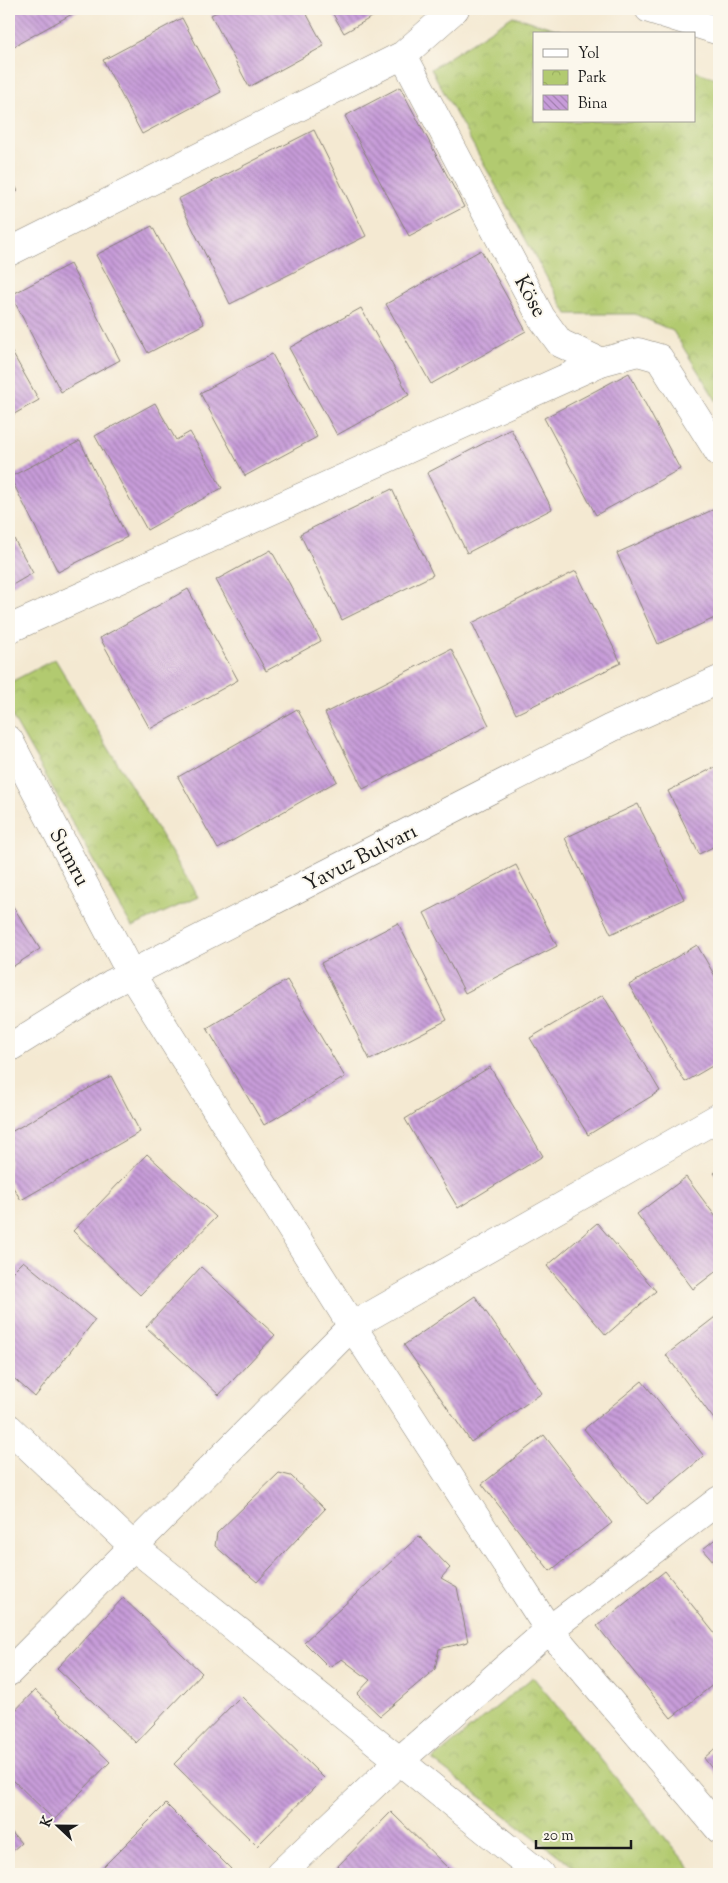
<svg xmlns="http://www.w3.org/2000/svg" width="728" height="1883" viewBox="0 0 728 1883" font-family="'Sorts Mill Goudy',serif">
<defs>
<pattern id="park-crowns" width="20" height="18" patternUnits="userSpaceOnUse" patternTransform="scale(1.25)"><rect width="20" height="18" fill="#b2ca70"/><path d="M2 6a3 3 0 1 1 6 0M12 15a3 3 0 1 1 6 0" fill="none" stroke="#98ad60"/></pattern>
<pattern id="building-back-hatch" width="6" height="6" patternUnits="userSpaceOnUse" patternTransform="scale(1.25)"><rect width="6" height="6" fill="#c79cd9"/><path d="M-1 5l2 2M0 0l6 6M5-1l2 2" fill="none" stroke="#a17eaf"/></pattern>
</defs>
<rect width="100%" height="100%" fill="#fbf7ec"/>
<filter id="ink" filterUnits="userSpaceOnUse"><feTurbulence type="fractalNoise" baseFrequency=".02" numOctaves="2"/><feDisplacementMap in="SourceGraphic" scale="10" xChannelSelector="R" yChannelSelector="G"/><feConvolveMatrix kernelMatrix="1 2 1 2 8 2 1 2 1" color-interpolation-filters="sRGB"/></filter>
<filter id="wash" filterUnits="userSpaceOnUse"><feTurbulence type="fractalNoise" baseFrequency=".0096" numOctaves="4" result="noise"/><feDisplacementMap in="SourceGraphic" scale="20" xChannelSelector="R" yChannelSelector="G"/><feGaussianBlur stdDeviation="1.12" result="paint"/><feColorMatrix in="noise" values="0 0 0 0 0 0 0 0 0 0 0 0 0 0 0 0 0 1.4 0 .05"/><feComposite in="paint" operator="in"/></filter>
<g filter="url(#wash)">
<rect width="100%" height="100%" fill="#f4e9d2"/>
<path fill="url(#park-crowns)" stroke="#677346" d="M513 16 572 34H534V121H694V71L719 79V405L673 331 635 314H567L431 69Z
M55 659 198 897 132 927 9 711V683Z
M533 1677 695 1874H583L432 1760Z"/>
<g id="blocks">
<path fill="url(#building-back-hatch)" d="M9 9H81L9 49Z
M223 9H304L324 46 249 87 211 15Z
M330 9H386L344 33Z
M182 18 221 92 142 134 103 60Z
M400 87 464 207 409 236 345 116Z
M314 130 366 236 230 304 178 199Z
M9 175 18 191 9 197Z
M152 226 204 324 148 353 96 255Z
M481 250 526 331 431 384 386 304Z
M70 264 120 360 61 392 11 295Z
M361 308 409 395 337 435 289 348Z
M9 347 39 400 9 417Z
M272 354 317 437 245 476 200 393Z
M629 373 680 469 596 515 544 418Z
M155 403 176 440 190 432 222 488 147 530 95 436Z
M511 429 552 509 467 553 427 473Z
M80 441 127 537 58 572 10 477Z
M392 489 433 575 342 620 300 534Z
M719 507V616L658 644 617 553Z
M9 530 33 573 9 587Z
M271 550 321 641 266 671 216 580Z
M576 571 621 663 516 714 472 623Z
M188 589 238 680 150 729 100 638Z
M451 649 489 725 363 789 325 713Z
M297 709 337 781 218 849 178 777Z
M719 765V844L699 854 668 791Z
M638 804 684 899 611 934 565 838Z
M516 865 557 946 465 993 424 913Z
M9 900 40 949 9 969Z
M398 923 447 1020 370 1060 321 963Z
M697 945 719 983V1062L685 1082 629 985Z
M287 980 345 1077 264 1125 207 1028Z
M603 995 660 1091 588 1135 530 1038Z
M490 1067 543 1156 458 1208 405 1119Z
M111 1076 140 1132 21 1200 9 1181V1133Z
M147 1154 216 1217 140 1295 73 1231Z
M719 1169V1179L714 1173Z
M686 1177 719 1221V1269L693 1289 637 1214Z
M597 1223 656 1291 606 1335 547 1266Z
M23 1261 95 1320 35 1397 9 1374V1275Z
M201 1267 275 1335 219 1395 146 1327Z
M475 1296 542 1393 471 1442 404 1345Z
M719 1314V1426L666 1355Z
M642 1381 704 1456 647 1504 584 1429Z
M544 1435 612 1523 550 1571 482 1484Z
M279 1473 291 1476 325 1509 257 1582 215 1546 217 1533Z
M419 1536 450 1568 441 1578 457 1587 468 1642 439 1649 435 1669 380 1716 357 1694 370 1680 342 1659 329 1667 304 1642Z
M719 1536V1568L703 1549Z
M665 1571 719 1639V1680L671 1718 597 1626Z
M123 1598 202 1673 136 1743 57 1668Z
M35 1690 110 1762 54 1820 9 1776V1717Z
M241 1696 324 1778 257 1846 174 1764Z
M719 1745V1778L704 1758Z
M166 1804 231 1869 227 1874H96Z
M391 1812 454 1874H332L331 1873Z
M9 1829 21 1843 9 1854Z"/>
</g>
</g>
<g filter="url(#ink)">
<use href="#blocks" fill-opacity="0" stroke="#888277" stroke-width="1"/>
<g fill="none" stroke-linecap="round" stroke-linejoin="round">
<defs>
<path id="street" d="M649 9 719 31
M403 55 541 317 560 343 601 362 638 352 659 358 719 453
M9 252 403 55 455 9
M9 629 601 362
M9 740 131 974 352 1326 549 1630 719 1829
M9 1428 133 1546 540 1874
M9 1672 352 1326 719 1117
M280 1874 399 1761 549 1630 719 1500"/>
<path id="secondary" d="M9 1048 111 984 611 728 719 680"/>
</defs>
<use href="#street" stroke="#888277" stroke-width="29"/>
<use href="#secondary" stroke="#888277" stroke-width="29"/>
<use href="#street" stroke="#fff" stroke-width="28"/>
<use href="#secondary" stroke="#fff" stroke-width="28"/>
</g>
</g>
<g text-anchor="middle" stroke-width="4" stroke-linejoin="round" paint-order="stroke">
<g font-size="21" fill="#1c1c1c" stroke="#fbf7ec">
<text transform="translate(531 296) rotate(61)" y="7">Köse</text>
<text transform="translate(70 857) rotate(62)" y="7">Sumru</text>
<text transform="translate(360 857) rotate(-27)" y="7">Yavuz Bulvarı</text>
</g>
</g>
<rect width="728" height="1883" fill="none" stroke="#fbf7ec" stroke-width="30"/>
<rect x="533" y="32" width="162" height="90" fill="#fbf7ec" stroke="#a29f99"/>
<rect x="543" y="49" width="25" height="8" fill="#ffffff" stroke="#a29f99"/>
<text x="578" y="58" font-size="15" fill="#1c1c1c">Yol</text>
<rect x="543" y="70" width="25" height="15" fill="url(#park-crowns)" stroke="#a29f99"/>
<text x="578" y="82" font-size="15" fill="#1c1c1c">Park</text>
<rect x="543" y="95" width="25" height="15" fill="url(#building-back-hatch)" stroke="#a29f99"/>
<text x="578" y="108" font-size="15" fill="#1c1c1c">Bina</text>
<g transform="translate(58 1826) rotate(292)" stroke="#fbf7ec" stroke-width="4" paint-order="stroke">
<path d="M0-4L9 19L0 12L-9 19Z" fill="#1c1c1c"/>
<text y="-8" font-size="14" font-weight="bold" text-anchor="middle" fill="#1c1c1c">K</text>
</g>
<path d="M536 1840v8h95v-8" fill="none" stroke="#1c1c1c" stroke-width="2.5"/>
<text x="543" y="1840" font-size="15" fill="#1c1c1c" stroke="#fbf7ec" stroke-width="4" paint-order="stroke">20 m</text>
</svg>
